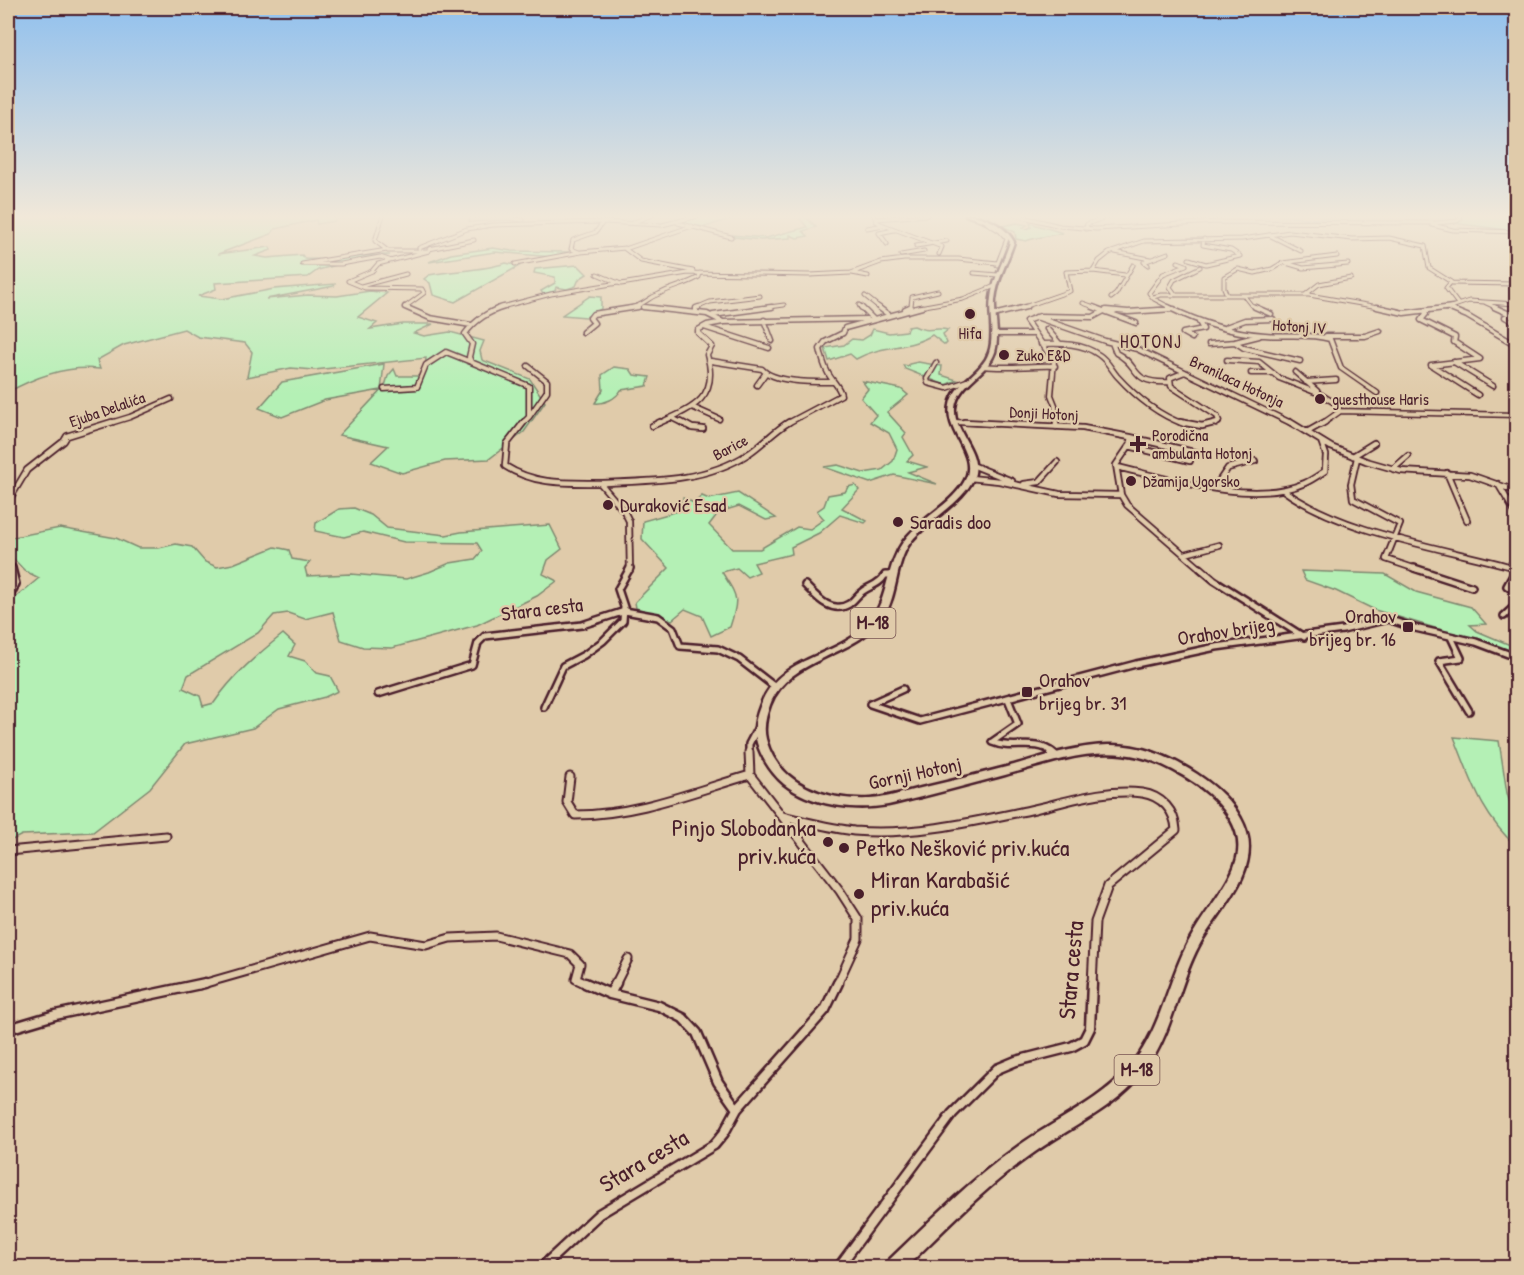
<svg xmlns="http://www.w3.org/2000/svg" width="1524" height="1275" viewBox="0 0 1524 1275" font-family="'Patrick Hand',sans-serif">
<rect width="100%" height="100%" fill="#e0cbaa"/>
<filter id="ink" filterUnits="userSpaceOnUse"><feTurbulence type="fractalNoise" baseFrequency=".0167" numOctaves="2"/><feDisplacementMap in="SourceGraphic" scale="12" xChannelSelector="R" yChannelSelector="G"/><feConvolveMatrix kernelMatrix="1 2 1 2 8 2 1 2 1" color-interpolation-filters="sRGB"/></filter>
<g filter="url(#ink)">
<path fill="#e0c1a4" d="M1160 215H1363L1282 222Z"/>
<path fill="#b4f0b5" stroke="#7f8870" stroke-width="1.5" d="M8 215H334L335 221 317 224 316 220 275 229 271 234 218 254 270 247 271 250 255 256 267 258 302 255 305 259C335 261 360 254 390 255L348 262 318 270 308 277 215 283 216 289 198 296 222 299 274 289 335 284 334 286 266 299 308 295 337 296 370 291 387 293 358 317 377 323 370 329 403 324H433L414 333 424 336 450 332 484 341 480 351 482 360 530 379 545 402 524 432 489 459 445 461 402 473 371 462 388 446 339 435 385 386 388 376 394 369 397 376H424L426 358 314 370 291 368 247 377 252 352 245 343 198 337 184 329 124 345 97 360 100 369C69 365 35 377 8 392Z
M705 215H742L705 227 680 223Z
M797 215H804L816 227 803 231 808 236 797 238 790 235V238L761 240 734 237 733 235 766 238 807 227Z
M1453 215H1516V231L1460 224 1456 223 1463 220Z
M1017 223 1027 225 1023 228 1027 229 1031 227 1030 223 1063 233C1049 236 1038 237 1026 241L1016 239 1015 232 1002 226Z
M493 248 512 251 569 252 553 257 495 252 429 262 451 254Z
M506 263 519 266 455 302 433 295 430 283 424 279 429 275C456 270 481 271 506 263Z
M578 265 587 274 579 279 576 286 567 289 556 287 555 291 543 294 541 291 555 283V277L534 273 535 269Z
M590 296 601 297V309L586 317 562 315Z
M914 326C930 334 934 326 948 330L943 334 947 343 945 345 932 335C910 349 880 345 856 359L850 354 829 361 825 348 844 345 852 339 862 340 870 335 873 329 889 333 906 331 908 327Z
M918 362 942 366 941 375 957 380 945 385 905 369 903 365 909 366V364Z
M384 364 381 390 325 400 282 417 259 408 282 382Z
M614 367 630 369 634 375 650 377 647 386 621 390C616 399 604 404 595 403L603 390 602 375Z
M862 381 901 389 908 395 887 412 906 433 903 437 913 455 907 461 927 467 908 472 937 484 894 475 870 483 824 467 838 465 863 473 882 470 893 461 897 449 889 433 870 422 876 415 861 398 868 389Z
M855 485 859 490 842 508 867 521 865 523 840 515 819 533 791 547 792 554 754 563 759 572 747 577 737 568 722 572C737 597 740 596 730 627L711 636 702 616 685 609 672 620 636 608 635 602 669 568 642 539 643 521 682 510 680 504 683 498 694 503 702 496 709 499 738 493 776 518 766 520 739 506 719 512 709 525 732 549H760L797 527 810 529 824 519 817 511 824 506 828 495 845 492 848 487Z
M354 508 371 515 387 528 446 535 461 532 550 525 562 549 548 560 543 574 557 581 537 596 477 625 392 648 363 647 341 640 333 612 305 619 288 613 274 615 258 633 188 675 183 688 200 696 203 706 214 703C232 676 258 654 283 634L295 645 289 656 305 661 317 673 330 676 338 691 325 697 279 709 253 728 185 744 150 788 93 832 22 835 8 842V604L39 578 25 571 8 553V538L60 528 116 538 138 548H159L176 544 192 547 205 562 217 567 233 564 275 547 289 550 292 559 310 562 305 568 307 576 351 574 406 579 429 572 450 563 475 559 482 551 477 543 404 542 363 532 344 537 315 531 316 523 339 509Z
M1301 571 1385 574 1416 592 1471 607 1486 624 1470 625 1477 631 1515 647V652L1375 610 1336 591 1305 580Z
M1454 737 1499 741 1507 793 1514 815 1516 817V846C1480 813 1472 781 1454 737Z"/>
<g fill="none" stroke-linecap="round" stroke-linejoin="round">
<path stroke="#858ba5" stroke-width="1.5" d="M1278 215 1314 219 1370 215"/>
<defs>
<path id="street-far5" d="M383 215 375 241 388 251H429L378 264 372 271 348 281 365 288 422 289 424 293 405 307 408 308
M472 215 471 220 506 218 523 220
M874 215 876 221 881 224 942 247 939 254
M1015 215 1060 226 1096 229 1217 222 1436 223 1457 221 1461 218 1460 215
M876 219 927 215
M634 222 652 215
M678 223 731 237
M989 223H987L1000 231 1007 239 997 265
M1432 225 1453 230 1516 232
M692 226 625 249 641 261 693 271
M867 228 884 225
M1086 229 1087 224 1111 215
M1269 235 1301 251
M887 244 879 233 894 230
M916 246 947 241
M419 248 467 229 493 225 603 222 662 225 702 215
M429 249 474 240
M387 250 302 264H341L380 257 389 260
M579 252 571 249 573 240 596 232 603 222
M1115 252 1150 259
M901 255 924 251
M1189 259 1206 264 1240 256 1231 250 1203 245 1204 239
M1286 263 1303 268 1348 264
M515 264 581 252 625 248
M1148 265 1144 262 1168 253
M1093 271 1099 261 1109 253 1144 241 1242 239 1290 232 1352 239 1389 238 1425 246 1429 268 1451 282 1446 288 1458 304
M852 273 868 276
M974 273 998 275
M597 274 621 284 688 273 810 275 851 273 881 262 904 259H958L998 263
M1452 283 1516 284
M361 286 406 274
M1176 295 1170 287 1174 280 1200 267
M1227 295 1224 288V277L1238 269 1255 273 1272 269 1282 263 1337 256
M1305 295 1319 284 1351 278
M865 296 880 308
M1244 296 1251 305 1258 308
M1153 297 1161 295H1309L1384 308
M1111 298 1116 294 1133 265
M1083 303 1097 308
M1486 303 1497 308
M859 305 862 308
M643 307 654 308
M498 308 551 294 618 283
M629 308C646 305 645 299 659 294 672 287 686 285 699 277L700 273
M696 308 710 302 760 296
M762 308 784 305
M907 308 911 306 912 297 938 291
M914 308 963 299 995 286
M1021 308 1070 291 1066 272 1093 271 1125 275
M1171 308 1154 299 1149 293 1163 274 1186 265 1178 262
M1448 308 1469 301 1516 304"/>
<path id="street-far4" d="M405 307 430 318 471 325
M504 307C489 311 474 321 465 334L472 344 469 357 471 362 529 386V417L522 424
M643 307 707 314 723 322
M861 307 873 319
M878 307 889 315
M1093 307 1136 323
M1168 307C1198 322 1231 333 1265 335 1287 337 1308 333 1330 339L1341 368 1377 393
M1255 307 1271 314
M1377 307 1404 313 1453 307
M1494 307 1514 316 1505 317 1516 323
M905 309 910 307
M1450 309 1467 316 1516 345
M1425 311 1426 314 1421 320 1455 337 1454 342 1480 359 1431 365 1478 395
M696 312V308L699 307
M713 315 772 307
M993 315 1026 307
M1036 317 1105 341 1137 349 1293 424
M764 320 772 341
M704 327 769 348
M1226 327 1245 320 1273 319
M1047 329 1060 344
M583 332 594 323 590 318 593 314 638 307
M993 334H1033
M1326 336H1365L1380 331
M1192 338 1183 333 1203 329 1199 322
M1235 342 1244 348 1300 361
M1112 343 1116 353C1142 366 1128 384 1170 382
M1041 344C1060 343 1083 343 1099 355 1107 360 1111 369 1117 376 1136 397 1158 415 1184 424
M1209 344 1235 342 1259 336
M1227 360 1259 362 1279 378 1320 394 1338 405 1339 412 1322 424
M711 361 762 369C774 383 815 382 833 382
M1454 362 1493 386
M936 363 927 379 928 383 947 388 967 381
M528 366 547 381V391L529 417
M983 366C1008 369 1030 365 1055 366
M1185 372 1170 378 1171 386 1217 416 1219 421 1216 424
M1295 372 1317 391
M1251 373H1271
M1306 382 1336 380
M757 385 765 374
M384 389 417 387 426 365 446 352 471 362
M692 407 719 419
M1339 411 1516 415
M672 418 684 424
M955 422 996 424
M107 424 130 417 171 399
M657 424C691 409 720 399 707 355L712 346 698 333V330L707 325 723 322 867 319
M786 424 841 395C840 387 832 381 828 373 824 366 822 358 820 349L825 342 843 333 845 328 922 307
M1056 424 1055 405 1051 395 1054 361 1026 321 1040 316 1093 317 1106 310 1128 312 1174 309"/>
<path id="street-far3" d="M524 422 507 444 505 466C535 485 566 483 600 483L624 511 629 521 630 570
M681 422 692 428 703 429
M964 422 1083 428 1130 437 1131 443 1116 465 1121 495 1127 505 1202 570
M1056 422V427
M1180 422 1202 426 1218 422
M1290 422 1331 447 1366 461 1401 471 1470 475 1516 491
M652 426 660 422
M1307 432 1325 422
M1130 437 1202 454
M1129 446 1190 461
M1353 456 1374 443
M1357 458 1351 484 1353 499 1400 524 1386 559 1419 570
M972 465 1012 481
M1117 467C1170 479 1253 506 1305 483 1312 480 1319 475 1325 471L1326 455 1321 441
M1393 469 1408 456
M1447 473 1467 520
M970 478 999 481 1059 494 1121 495
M600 483C650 481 705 482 748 454 763 444 774 431 789 422
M1024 484 1039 482 1057 462
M1498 484 1516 514
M1210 487 1217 484 1228 468 1255 461
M1283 490C1343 534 1445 548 1516 568
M8 502 27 470 64 441 67 436 112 422
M1185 554 1219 545
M8 560 13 570"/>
<path id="street-far2" d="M1200 568 1214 580 1304 637
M1414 568 1472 587
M1516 570 1507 586 1516 592
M805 585C816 596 831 615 849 604 854 601 857 595 863 591 871 585 879 585 885 575H894
M8 600 16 584 12 568
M1504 616 1516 605
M1451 637 1461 658 1439 661 1469 711
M903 689 870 704 920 721 1136 664 1216 647 1343 630 1388 619 1415 628 1476 642 1516 657
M378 694 472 665 478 643 485 636 582 625 625 611 658 617 673 628 680 646 718 649 739 659 775 687
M1008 699 1018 724 992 742C1012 751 1036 738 1053 753
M544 707 563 666 584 655 603 641 623 621 624 607 618 589 630 568
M749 753V744L758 727"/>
<path id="street-far1" d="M749 752 750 775 840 891 858 919V939L837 985
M1051 752 1057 757
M570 777 567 802 575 815C636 815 692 792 750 775
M782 816C806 822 829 828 854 831 912 836 973 822 1030 810 1066 802 1105 788 1142 793 1162 796 1175 811 1176 830L1108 886 1095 922 1092 985
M8 851 166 836
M199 985 370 936 426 945 450 938 496 936 570 954 580 964 576 979 589 985
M615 985 628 959"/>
<path id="street" d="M585 983 610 994 616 983
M610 994 659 1006 683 1018 697 1033 718 1082 737 1109
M8 1029 55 1015 205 983
M541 1268 599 1214 714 1145 724 1133 737 1109 825 1010 838 983
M838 1268 952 1114 997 1069 1016 1061 1071 1047 1084 1040 1090 1028 1092 983"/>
<path id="primary" d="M966 215C984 215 1006 226 1014 242 1008 261 997 279 995 300 994 317 1000 335 995 352 988 374 958 383 955 408 953 431 979 449 975 473 970 499 926 521 910 543 895 564 898 594 884 616 856 658 789 656 770 705 766 716 763 727 766 739 778 785 827 801 870 799 887 798 904 792 921 788 952 781 983 773 1014 765 1045 756 1075 746 1108 745 1140 744 1171 757 1197 774 1218 788 1240 808 1247 833 1258 874 1220 909 1201 942 1178 982 1174 1031 1146 1069 1116 1109 1067 1128 1028 1157 983 1189 945 1229 905 1268H885L887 1262C929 1222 970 1180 1017 1147 1053 1121 1097 1103 1127 1070 1163 1031 1167 976 1194 932 1225 881 1268 848 1209 794 1198 784 1186 777 1173 770 1113 738 1065 759 1005 775 966 785 927 796 888 805 855 811 812 806 784 784 770 772 758 753 755 734 754 723 757 714 761 704 780 656 831 659 864 628 890 603 884 569 903 542 918 520 952 504 964 482 980 455 944 433 950 405 954 382 982 374 989 352 995 335 988 315 991 298 993 278 1004 261 1010 242 1002 225 982 222 966 215Z"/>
</defs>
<use href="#street-far5" stroke="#4a1f2b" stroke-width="5"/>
<use href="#street-far4" stroke="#4a1f2b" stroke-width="7"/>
<use href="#street-far3" stroke="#4a1f2b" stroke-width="8"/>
<use href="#street-far2" stroke="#4a1f2b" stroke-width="10"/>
<use href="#street-far1" stroke="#4a1f2b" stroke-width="11"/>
<use href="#street" stroke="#4a1f2b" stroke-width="13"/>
<use href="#primary" stroke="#4a1f2b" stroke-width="5"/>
<use href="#street-far5" stroke="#e0cbaa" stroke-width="3"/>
<use href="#street-far4" stroke="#e0cbaa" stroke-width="4"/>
<use href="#street-far3" stroke="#e0cbaa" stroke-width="4.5"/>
<use href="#street-far2" stroke="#e0cbaa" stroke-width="5"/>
<use href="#street-far1" stroke="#e0cbaa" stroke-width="7"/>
<use href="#street" stroke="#e0cbaa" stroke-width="8"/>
<use href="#primary" fill="#e0cbaa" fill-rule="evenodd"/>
</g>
</g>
<linearGradient id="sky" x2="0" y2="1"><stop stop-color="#90c0ee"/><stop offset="0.55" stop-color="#f1e8d9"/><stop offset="1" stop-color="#f1e8d9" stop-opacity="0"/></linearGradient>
<rect width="1524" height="394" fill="url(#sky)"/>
<g fill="#4a1f2b" stroke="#e0cbaa" stroke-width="2">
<circle cx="970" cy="314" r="6"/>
<circle cx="1004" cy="355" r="6"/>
<circle cx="1320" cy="399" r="6"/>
<path d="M1135 435h6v6h6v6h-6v6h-6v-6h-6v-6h6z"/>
<circle cx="1131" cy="481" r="6"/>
<circle cx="608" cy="505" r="6"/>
<circle cx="898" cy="522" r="6"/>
<rect x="1402" y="621" width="12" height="12" rx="3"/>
<rect x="1021" y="686" width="12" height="12" rx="3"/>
<circle cx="828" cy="842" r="6"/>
<circle cx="844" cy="848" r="6"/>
<circle cx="859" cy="894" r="6"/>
</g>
<g text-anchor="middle" stroke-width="4.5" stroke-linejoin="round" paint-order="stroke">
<g font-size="16" fill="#4a1f2b" stroke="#e0cbaa">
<text transform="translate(1299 326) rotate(4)" y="6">Hotonj IV</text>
<text transform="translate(1237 381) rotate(25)" y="6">Branilaca Hotonja</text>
<text transform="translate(107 409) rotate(-19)" y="6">Ejuba Delalića</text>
<text transform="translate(1044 413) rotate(3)" y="6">Donji Hotonj</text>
<text transform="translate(730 447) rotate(-28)" y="6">Barice</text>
</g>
<g font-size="16" fill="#4a1f2b" stroke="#e0cbaa" text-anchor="start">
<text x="970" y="339" text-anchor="middle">Hifa</text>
<text x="1016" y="361">Zuko E&amp;D</text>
<text x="1332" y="405">guesthouse Haris</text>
<text x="1152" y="441">Porodična<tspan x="1152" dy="18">ambulanta Hotonj</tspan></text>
<text x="1143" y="487">Džamija Ugorsko</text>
</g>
<g font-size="18" letter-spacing="1.5" fill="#4a1f2b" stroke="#e0cbaa">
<text x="1151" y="348">HOTONJ</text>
</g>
<g fill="#e0cbaa" stroke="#775351" stroke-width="1.5">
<rect x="850.5" y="608" width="45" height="30" rx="4.5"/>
<rect x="1114.5" y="1055" width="45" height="30" rx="4.5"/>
</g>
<g font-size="18" font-weight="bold" fill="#4a1f2b">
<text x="873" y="629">M-18</text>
<text x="1137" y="1076">M-18</text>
</g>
<g font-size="20" fill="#4a1f2b" stroke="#e0cbaa" text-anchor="start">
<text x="620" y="512">Duraković Esad</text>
<text x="910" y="529">Saradis doo</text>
<text x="1396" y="623" text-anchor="end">Orahov<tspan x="1396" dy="23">brijeg br. 16</tspan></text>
<text x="1039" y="687">Orahov<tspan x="1039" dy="23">brijeg br. 31</tspan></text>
</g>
<g font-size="20" fill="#4a1f2b" stroke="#e0cbaa">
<text transform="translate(542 609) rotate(-7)" y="7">Stara cesta</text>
<text transform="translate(1226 631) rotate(-9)" y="7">Orahov brijeg</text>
<text transform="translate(915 773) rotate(-12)" y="7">Gornji Hotonj</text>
</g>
<g font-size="24" fill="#4a1f2b" stroke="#e0cbaa" text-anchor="start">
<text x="816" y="836" text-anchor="end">Pinjo Slobodanka<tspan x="816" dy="28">priv.kuća</tspan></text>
<text x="856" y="856">Petko Nešković priv.kuća</text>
<text x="871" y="888">Miran Karabašić<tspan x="871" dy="28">priv.kuća</tspan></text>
</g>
<g font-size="24" fill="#4a1f2b" stroke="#e0cbaa">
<text transform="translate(1071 970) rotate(-85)" y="8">Stara cesta</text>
<text transform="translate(644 1161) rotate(-31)" y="8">Stara cesta</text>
</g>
</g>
<rect width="1524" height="1275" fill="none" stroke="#e0cbaa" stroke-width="30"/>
<rect x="15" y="15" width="1494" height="1245" fill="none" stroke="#4a1f2b" stroke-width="2" filter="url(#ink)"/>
</svg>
